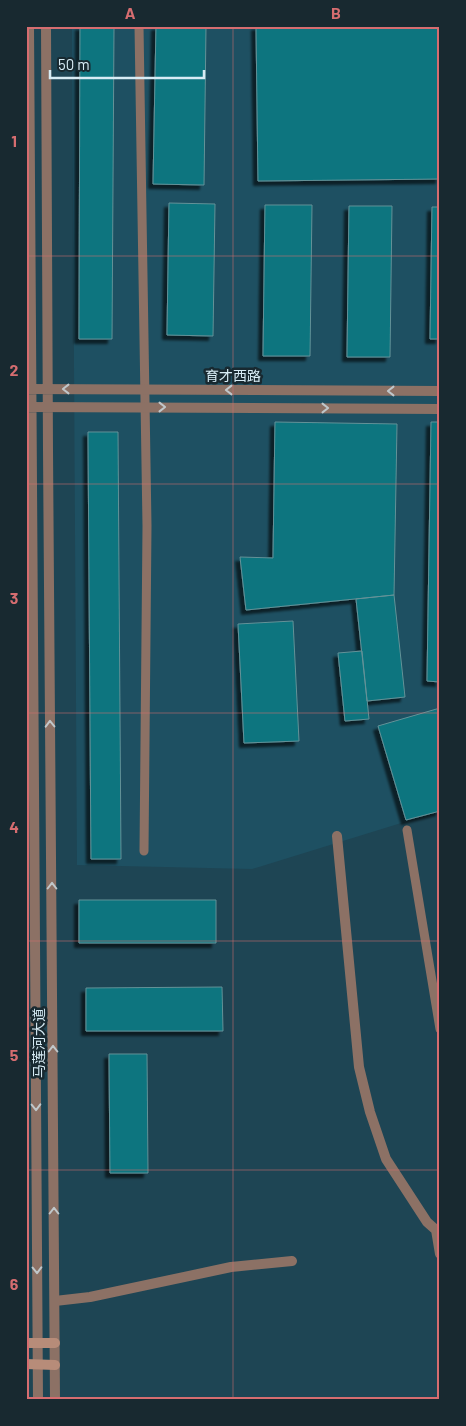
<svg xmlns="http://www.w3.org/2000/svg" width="466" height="1426" viewBox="0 0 466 1426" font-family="Barlow,'Noto Sans SC',sans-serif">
<defs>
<filter id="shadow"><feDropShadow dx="-4.5" dy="4.5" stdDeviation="1" flood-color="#0009"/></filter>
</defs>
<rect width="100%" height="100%" fill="#1e4554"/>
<path fill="#1e5062" d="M72 26H440V811L252 869 77 865Z"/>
<path fill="#08757f" stroke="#649298" filter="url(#shadow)" d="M80 26H114L112 339H79Z
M156 26H206L204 185 153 184Z
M256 26H440V179L258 181Z
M169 203 215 204 213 336 167 335Z
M265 205H312L310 356H263Z
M349 206H392L390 357H347Z
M432 207H440V339H430Z
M275 422 397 424 394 595 246 610 240 557 273 558Z
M431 422H440V682L427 681Z
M88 432H118L121 859H91Z
M394 595 405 697 367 701 356 599Z
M293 621 299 741 244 743 238 624Z
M362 651 369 719 345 721 338 653Z
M440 708V811L406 820 378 726Z
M79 900H216V943H79Z
M222 987 223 1031H86V988Z
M109 1054H147L148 1173H110Z"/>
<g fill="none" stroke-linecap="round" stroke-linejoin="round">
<path stroke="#8c7165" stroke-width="9" d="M139 26 147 526 144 851
M407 830 440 1029"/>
<path stroke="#8c7165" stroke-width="10" d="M337 836 359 1067 370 1112 386 1159 427 1222 436 1230 440 1254
M55 1301 90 1297 231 1267 292 1261"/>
<path stroke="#8c7165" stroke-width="10" d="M29 26 38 1400
M46 26 48 450 55 1400
M26 389 440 391
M26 407 440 409"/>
<path stroke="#b78c79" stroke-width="10" d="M26 1343H55
M26 1364 55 1365"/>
</g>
<defs><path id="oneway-chevron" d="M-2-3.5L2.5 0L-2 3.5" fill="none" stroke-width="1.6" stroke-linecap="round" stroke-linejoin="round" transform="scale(1.25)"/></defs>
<g stroke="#c0c7ca">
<use href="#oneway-chevron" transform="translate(66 389) rotate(180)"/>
<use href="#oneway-chevron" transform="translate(229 390) rotate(-180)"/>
<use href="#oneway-chevron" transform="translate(391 391) rotate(-180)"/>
<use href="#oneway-chevron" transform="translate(162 407)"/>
<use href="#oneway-chevron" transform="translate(325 408)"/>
<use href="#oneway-chevron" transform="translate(50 724) rotate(-91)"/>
<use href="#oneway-chevron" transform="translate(52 886) rotate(-90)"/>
<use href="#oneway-chevron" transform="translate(53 1049) rotate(-90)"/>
<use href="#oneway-chevron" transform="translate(36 1107) rotate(89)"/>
<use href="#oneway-chevron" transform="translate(54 1211) rotate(-90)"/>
<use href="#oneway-chevron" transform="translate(37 1270) rotate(89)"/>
</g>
<path fill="none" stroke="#d66d70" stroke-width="1" stroke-opacity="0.55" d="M233 26V1400M26 256H440M26 484H440M26 713H440M26 941H440M26 1170H440"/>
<g text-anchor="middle" stroke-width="5" stroke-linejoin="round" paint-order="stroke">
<g font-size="14" fill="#d7ecf5" stroke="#182930">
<text x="233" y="381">育才西路</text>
<text transform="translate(39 1043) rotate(-90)" y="5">马莲河大道</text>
</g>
</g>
<rect width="466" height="1426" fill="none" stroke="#182930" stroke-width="55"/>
<path d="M50 70v8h154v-8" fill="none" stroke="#d7ecf5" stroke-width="2.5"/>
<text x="58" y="70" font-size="15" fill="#d7ecf5" stroke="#182930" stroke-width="4" paint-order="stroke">50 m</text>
<rect x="28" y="28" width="410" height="1370" fill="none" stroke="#d66d70" stroke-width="2"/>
<g font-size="16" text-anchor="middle" font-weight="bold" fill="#d66d70">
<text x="130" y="19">A</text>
<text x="336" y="19">B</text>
<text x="14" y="147">1</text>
<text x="14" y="376">2</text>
<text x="14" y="604">3</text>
<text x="14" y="833">4</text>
<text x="14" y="1061">5</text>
<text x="14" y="1290">6</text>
</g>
</svg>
